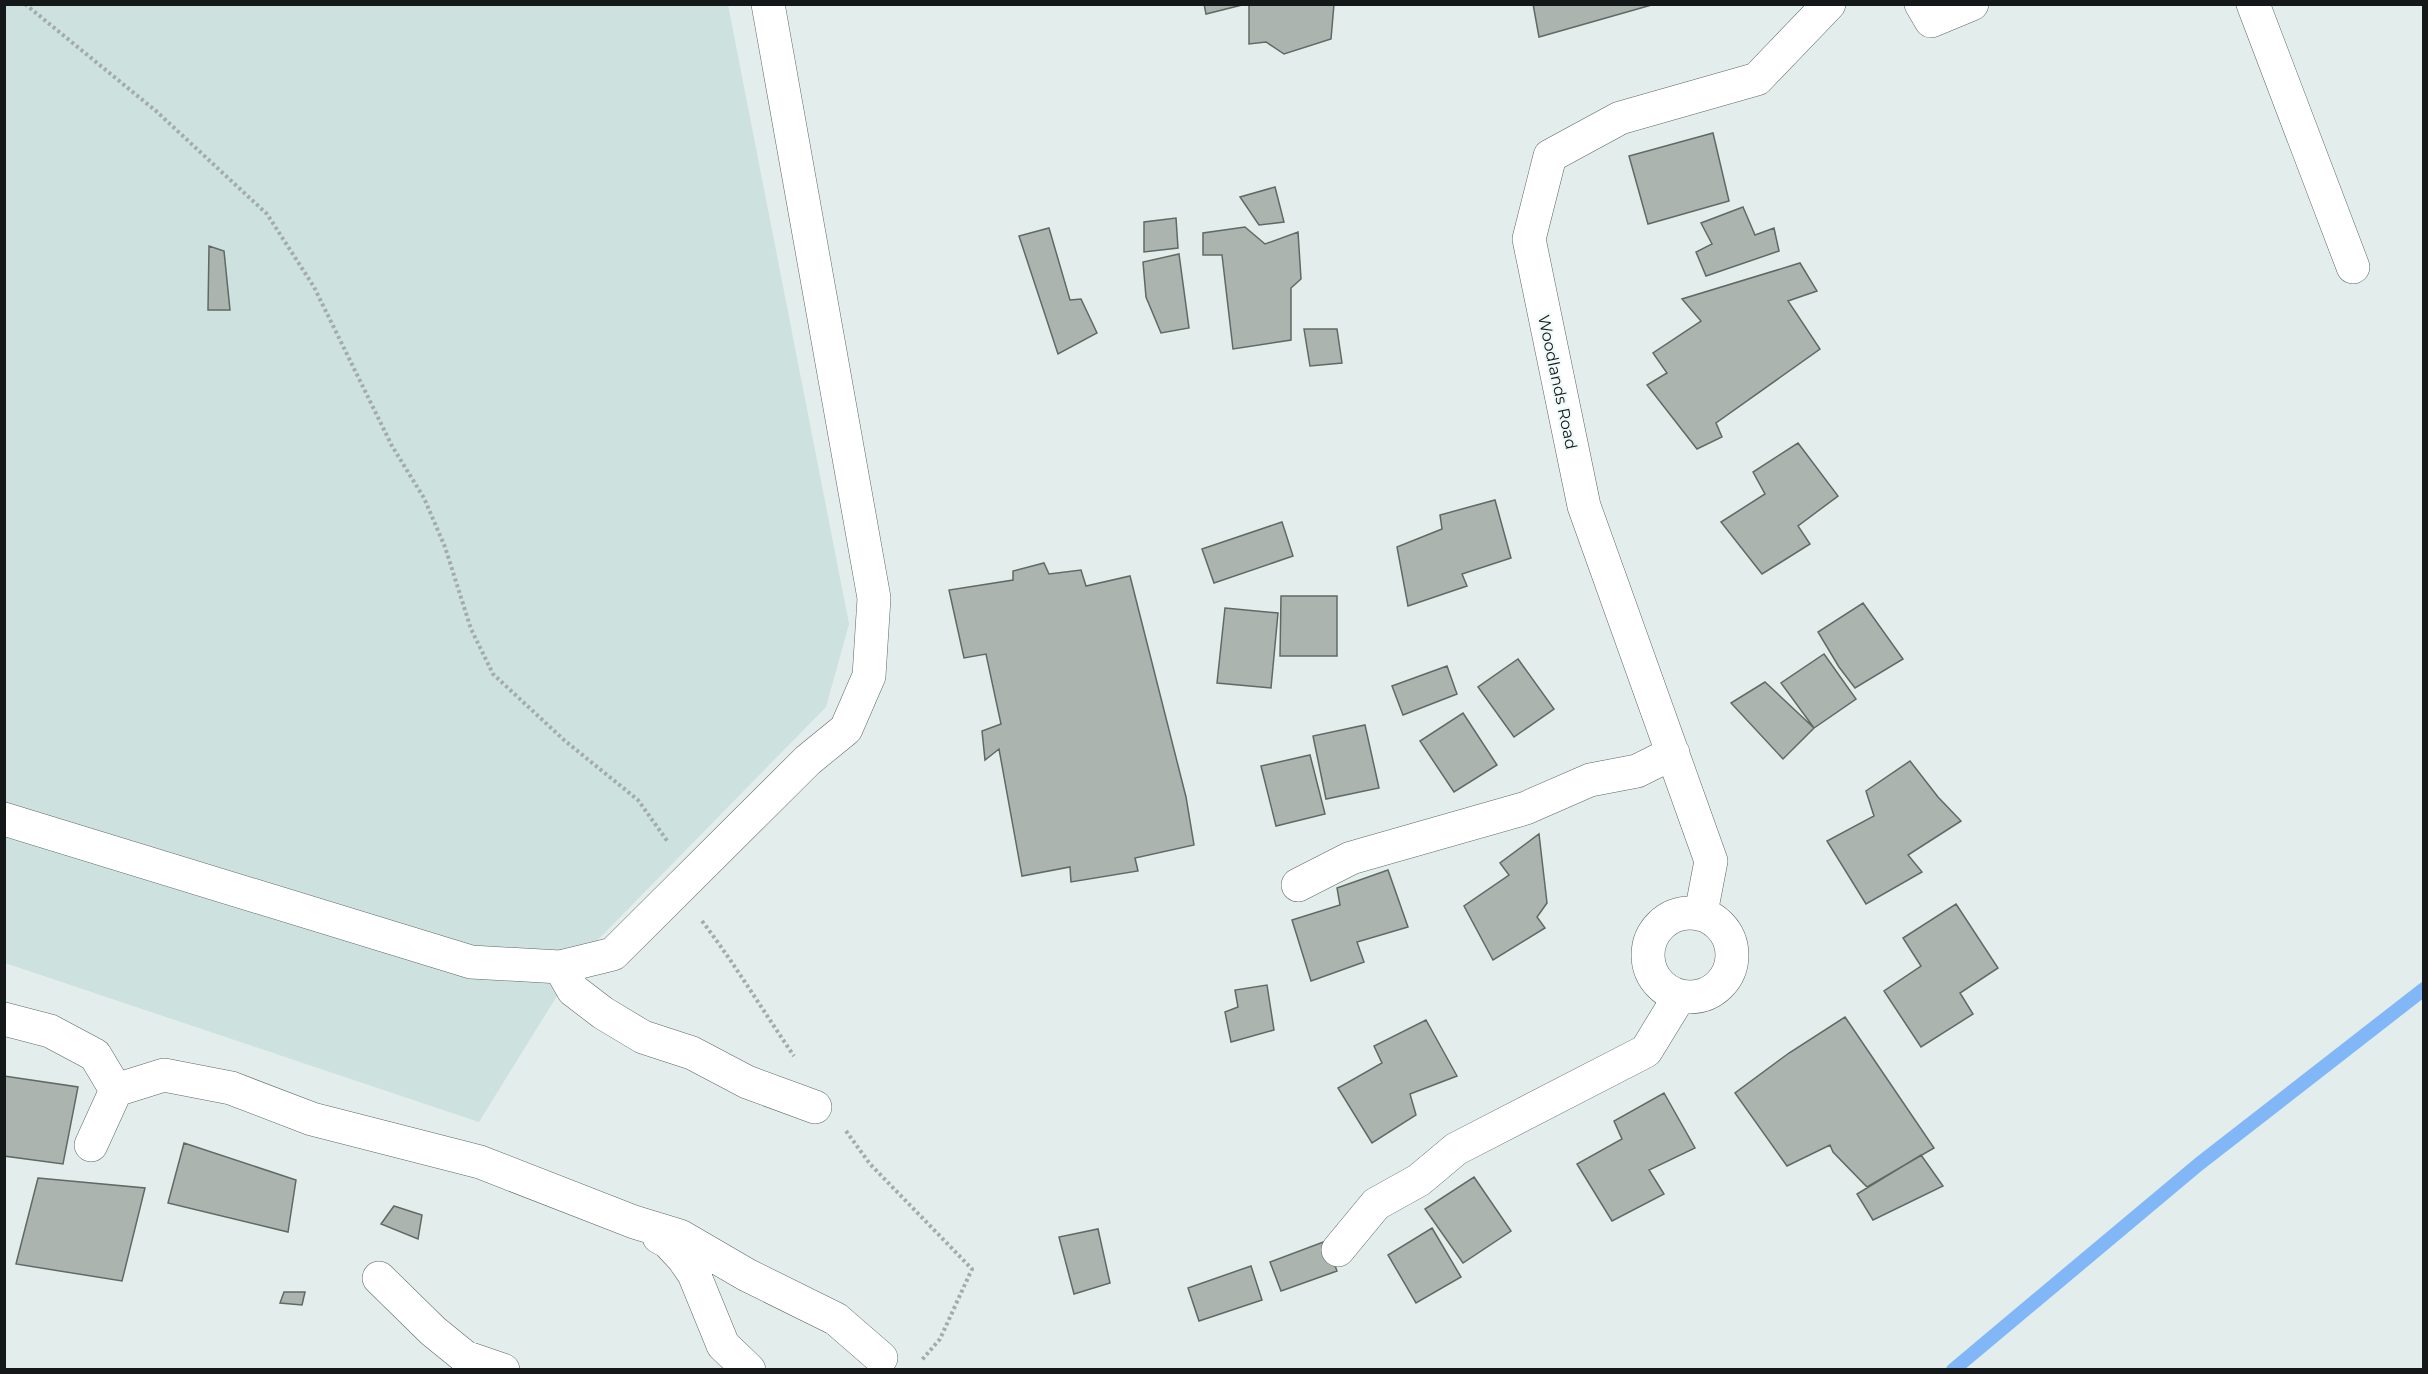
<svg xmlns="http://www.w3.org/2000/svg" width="2428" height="1374" viewBox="0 0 2428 1374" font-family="Montserrat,sans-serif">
<rect width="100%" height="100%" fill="#e2edec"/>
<path fill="#cde1df" d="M5 5H728L849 624 826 707 581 957 479 1122 5 963Z"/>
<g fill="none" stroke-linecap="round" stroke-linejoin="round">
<path stroke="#81b7f7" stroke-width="14" d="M1953 1370 2199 1164 2424 989"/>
</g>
<path fill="#abb4ae" stroke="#616964" stroke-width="1.5" d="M1204 4H1246L1206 14Z
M1249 4H1334L1331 39 1284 54 1266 42 1249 44Z
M1533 4H1655L1539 37Z
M1713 133 1729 201 1648 224 1629 156Z
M1275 187 1284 222 1259 225 1240 197Z
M1743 207 1755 235 1774 228 1779 251 1706 276 1696 252 1712 244 1701 223Z
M1176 218 1178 248 1144 252V222Z
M1245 227 1265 244 1298 232 1301 279 1291 288V340L1233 349 1222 255H1203V233Z
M1049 228 1070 300 1081 299 1097 333 1058 354 1019 236Z
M209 246 224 251 230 310H208Z
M1179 254 1189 328 1161 333 1146 297 1143 262Z
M1800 263 1817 291 1788 301 1820 349 1716 423 1722 437 1697 449 1647 385 1667 373 1653 353 1701 321 1682 299Z
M1304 329H1337L1342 363 1310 366Z
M1798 443 1838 496 1798 526 1810 544 1762 574 1721 522 1765 494 1753 472Z
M1495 500 1511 558 1462 574 1467 586 1408 606 1397 547 1442 529 1440 515Z
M1282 522 1293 556 1214 583 1202 549Z
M1044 563 1049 574 1081 570 1086 586 1130 576 1186 797 1194 845 1135 858 1138 871 1071 882 1070 867 1022 876 999 749 985 760 982 731 1001 724 986 654 964 658 949 590 1013 580V571Z
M1281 596H1337V656H1280Z
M1863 603 1903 659 1855 688 1839 667 1818 632Z
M1225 608 1278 613 1271 688 1217 683Z
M1824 654 1856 699 1814 728 1781 683Z
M1518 659 1554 709 1514 737 1478 687Z
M1447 666 1457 694 1403 715 1392 686Z
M1765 682 1814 728 1783 759 1731 703Z
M1463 713 1497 765 1454 792 1420 741Z
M1365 725 1379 788 1326 799 1313 736Z
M1310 755 1325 814 1276 826 1261 766Z
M1910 761 1938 797 1961 821 1908 855 1922 872 1866 904 1827 841 1874 816 1866 791Z
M1539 834 1547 903 1537 917 1545 928 1493 960 1464 906 1509 875 1500 863Z
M1388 870 1408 927 1357 942 1364 962 1311 981 1292 920 1340 905 1337 888Z
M1956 904 1998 968 1960 993 1973 1014 1921 1047 1884 991 1921 966 1903 938Z
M1267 985 1274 1030 1231 1042 1225 1012 1238 1007 1235 990Z
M1845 1017 1934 1148 1867 1187 1833 1152 1830 1145 1787 1166 1735 1093 1789 1053Z
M1426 1020 1457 1076 1410 1094 1416 1115 1372 1143 1338 1088 1382 1063 1374 1046Z
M4 1076 78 1087 63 1164 4 1156Z
M1664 1093 1695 1148 1649 1170 1664 1194 1612 1221 1577 1164 1622 1139 1614 1121Z
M184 1143 296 1180 288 1232 168 1203Z
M1921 1155 1943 1186 1873 1220 1857 1194Z
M1474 1177 1511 1231 1463 1263 1425 1209Z
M38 1178 145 1188 122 1281 16 1264Z
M394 1206 422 1215 418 1239 381 1224Z
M1432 1228 1461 1277 1416 1303 1388 1255Z
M1098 1229 1110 1283 1074 1294 1059 1237Z
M1326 1241 1337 1271 1281 1291 1270 1262Z
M1251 1266 1262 1300 1199 1321 1188 1288Z
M284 1292H305L302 1305 280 1303Z"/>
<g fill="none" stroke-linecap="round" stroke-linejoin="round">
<defs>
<path id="minor" d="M1921 4 1931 21 1972 4
M2253 4 2353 267
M4 819 471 962 560 967 613 954 808 760 846 729 869 676 874 598 768 4
M1298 885 1351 858 1526 808 1590 780 1637 771 1673 753
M1648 955a42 42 0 1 1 84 0a42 42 0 1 1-84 0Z
M1701 913 1711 861 1584 506 1529 239 1550 156 1620 118 1757 79 1829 4
M560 967 573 990 603 1013 643 1037 692 1053 747 1082 815 1107
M4 1019 50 1031 95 1055 116 1090 91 1145
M116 1090 164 1075 231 1088 312 1119 480 1162 634 1222 680 1236 747 1275 836 1319 881 1358
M659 1237 668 1242 683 1258 694 1274 723 1345 749 1370
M1338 1250 1376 1204 1419 1180 1456 1149 1646 1051 1679 997
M379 1278 433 1331 465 1357 503 1370"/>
</defs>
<use href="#minor" stroke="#5d6766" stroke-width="34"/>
<path stroke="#a3acab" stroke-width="4" stroke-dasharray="3 3" stroke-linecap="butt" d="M25 4 156 111 267 214 314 287 392 446 424 498 445 547 471 629 493 674 564 740 638 800 668 842
M702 921C735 964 763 1011 794 1056
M846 1131 870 1164 972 1269 940 1339 921 1361"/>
<use href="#minor" stroke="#fff" stroke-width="33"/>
</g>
<g text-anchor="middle" stroke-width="4.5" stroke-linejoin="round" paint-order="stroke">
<g font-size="16" fill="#141818" stroke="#effaf9">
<text transform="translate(1558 382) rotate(78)" y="6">Woodlands Road</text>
</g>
</g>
<rect width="2428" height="1374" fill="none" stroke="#141818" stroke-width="12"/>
</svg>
